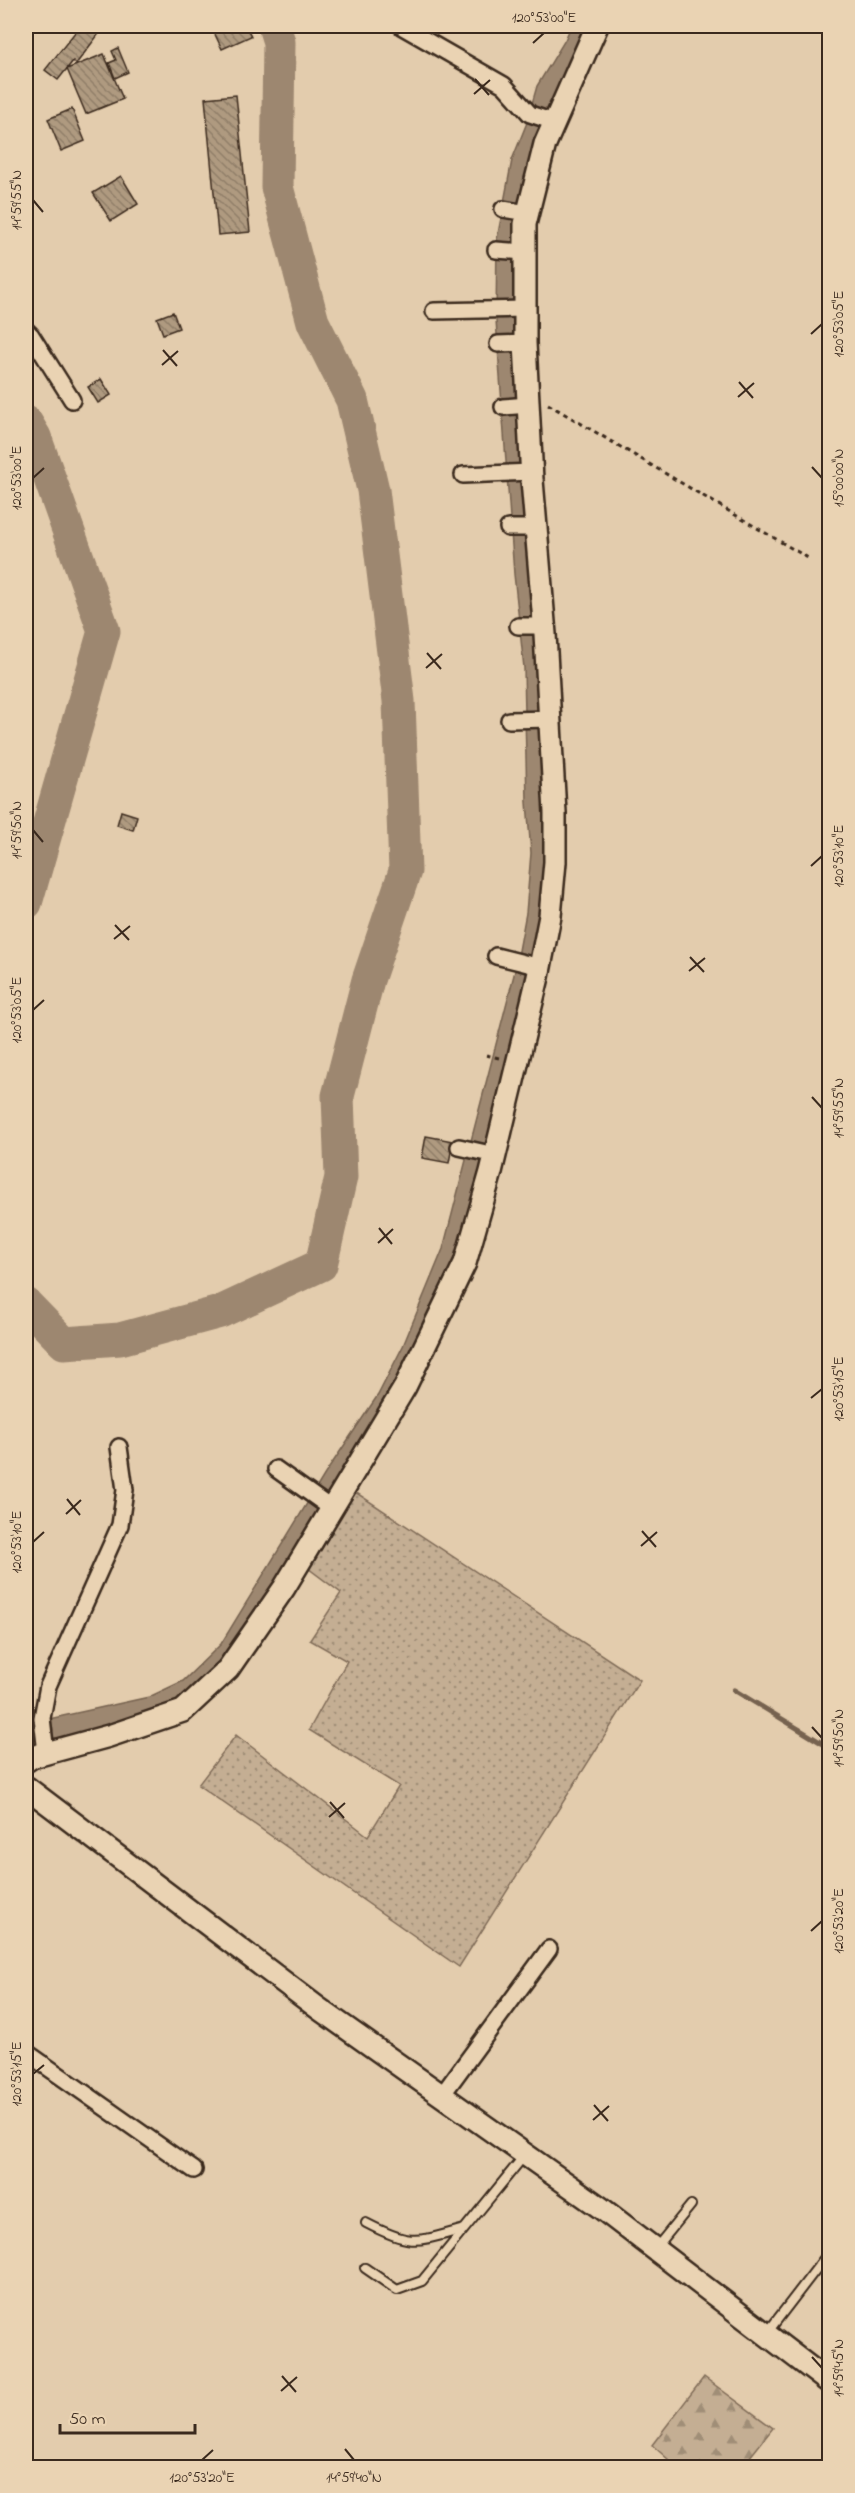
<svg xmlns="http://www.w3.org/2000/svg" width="855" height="2493" viewBox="0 0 855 2493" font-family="'Indie Flower',sans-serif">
<defs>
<pattern id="grass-dots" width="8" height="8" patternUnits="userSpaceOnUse" patternTransform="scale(1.5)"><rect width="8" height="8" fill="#c4ae93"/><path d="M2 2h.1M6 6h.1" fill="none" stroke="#a08e77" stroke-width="1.8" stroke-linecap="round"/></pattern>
<pattern id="forest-firs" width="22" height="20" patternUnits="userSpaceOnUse" patternTransform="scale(1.5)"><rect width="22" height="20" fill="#c4ae93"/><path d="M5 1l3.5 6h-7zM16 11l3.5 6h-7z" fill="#a08e77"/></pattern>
<pattern id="building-back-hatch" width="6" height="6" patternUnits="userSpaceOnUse" patternTransform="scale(1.5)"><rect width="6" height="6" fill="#af9a80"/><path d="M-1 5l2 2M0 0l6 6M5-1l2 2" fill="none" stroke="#907e68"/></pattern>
</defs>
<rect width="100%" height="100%" fill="#e3ccad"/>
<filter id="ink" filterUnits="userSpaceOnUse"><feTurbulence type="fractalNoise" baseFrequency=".0167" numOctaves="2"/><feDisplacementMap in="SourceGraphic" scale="12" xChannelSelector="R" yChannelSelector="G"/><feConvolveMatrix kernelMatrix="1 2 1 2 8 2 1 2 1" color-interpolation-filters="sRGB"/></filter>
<g filter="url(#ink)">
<path fill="url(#grass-dots)" stroke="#806c58" stroke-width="1.5" d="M352 1490 640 1680 459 1967 198 1785 236 1735 368 1836 399 1786 309 1730 347 1661 310 1640 341 1593 304 1565Z"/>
<path fill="url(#forest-firs)" stroke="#806c58" stroke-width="1.5" d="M704 2377 773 2428 742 2467H677L652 2445Z"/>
<path fill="#9d8770" stroke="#76624f" stroke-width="1.5" d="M571 26H590L532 165 546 897 471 1222 414 1357 241 1642 176 1706 56 1744 26 1746V1724L149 1697 183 1681 221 1644 325 1474 378 1395 403 1346 443 1249 516 967 526 913 531 853 527 802 524 668 514 574 496 320 497 239 512 160 526 125 537 86 565 40Z"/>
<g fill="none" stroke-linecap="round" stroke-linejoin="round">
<path stroke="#76624f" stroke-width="5" d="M734 1690 830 1748"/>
<path stroke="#9d8770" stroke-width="33" d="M26 422 35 437 104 631 26 903
M26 1304 64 1343 120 1339 220 1312 321 1265 341 1177 338 1096 368 980 405 871 399 701 373 490 352 400 313 322 277 187 279 42 274 26"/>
</g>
<path fill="url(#building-back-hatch)" stroke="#3b2a1e" stroke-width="1.5" d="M80 26 104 27 76 64 73 61 58 80 45 70Z
M211 26H246L251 36 222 49Z
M118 48 128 72 115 78 109 63 116 60 112 51Z
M104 54 123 99 86 114 67 69Z
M236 95 250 232 218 235 205 98Z
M72 109 85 141 61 151 48 119Z
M121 176 138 204 111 221 93 193Z
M173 312 179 328 163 334 157 318Z
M101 379 111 395 98 403 88 387Z
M121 811 137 816 133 830 117 825Z
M426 1136 453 1141 449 1163 422 1158Z"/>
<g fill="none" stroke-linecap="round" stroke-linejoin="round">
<defs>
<path id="lane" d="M366 2223C412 2247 416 2242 464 2229
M656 2248 691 2205
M365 2268 397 2290 422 2281 524 2156
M767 2333 830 2251"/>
<path id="street" d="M401 26 504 85 530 114 554 122
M503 209 527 213
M496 250 525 252
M434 311 525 309
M26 330 31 335 72 400
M498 344 525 343
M503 407 529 405
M463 475 532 472
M508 528H535
M518 626H544
M509 720 550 719
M496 956 540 967
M459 1147 495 1155
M276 1469 332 1509
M46 1753 42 1718 48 1686 120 1525 125 1490 119 1447
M26 2052 194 2170
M442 2095 549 1949"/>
<path id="secondary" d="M26 1761 32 1757 109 1736 183 1711 228 1669 284 1588 405 1387 465 1263 491 1172 538 977 550 916 555 862V813L545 634 532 480 525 343V224L545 144 597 26
M26 1787 318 2008 601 2208 830 2383"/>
</defs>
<use href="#lane" stroke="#3b2a1e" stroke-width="12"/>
<use href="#street" stroke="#3b2a1e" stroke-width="20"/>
<use href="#secondary" stroke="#3b2a1e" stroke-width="26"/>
<path stroke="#3b2a1e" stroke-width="3" stroke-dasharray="4.5 4.5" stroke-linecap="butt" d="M548 404 808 558
M486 1055 499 1058"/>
<use href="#lane" stroke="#ead3b3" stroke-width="8"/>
<use href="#street" stroke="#ead3b3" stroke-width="15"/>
<use href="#secondary" stroke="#ead3b3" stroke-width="21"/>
</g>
</g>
<path fill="none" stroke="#3b2a1e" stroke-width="2" d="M533 43 544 33M475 79 489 95M474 94 490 80M33 200 43 212M811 334 822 324M163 350 177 366M162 365 178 351M739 382 753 398M738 397 754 383M812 467 822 478M33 478 44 468M427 653 441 669M426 668 442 654M33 830 43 842M811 866 822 856M115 925 129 940M114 939 130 926M690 957 704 972M689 971 705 958M33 1010 44 1000M812 1097 822 1108M379 1228 392 1244M378 1243 393 1229M811 1398 822 1389M67 1499 80 1515M66 1514 81 1500M642 1531 656 1547M33 1542 44 1532M641 1546 657 1532M812 1727 822 1738M330 1802 344 1818M329 1817 345 1803M811 1931 822 1921M33 2074 44 2065M594 2105 608 2121M593 2120 609 2106M812 2357 822 2368M282 2376 296 2392M281 2391 297 2377M345 2449 354 2460M202 2460 213 2450"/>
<rect width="855" height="2493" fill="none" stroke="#ead3b3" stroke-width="66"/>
<path d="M60 2424v9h135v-9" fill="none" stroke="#3b2a1e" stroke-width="3"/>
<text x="69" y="2424" font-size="18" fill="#3b2a1e" stroke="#ead3b3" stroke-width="4.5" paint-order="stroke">50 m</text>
<rect x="33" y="33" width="789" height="2427" fill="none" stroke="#3b2a1e" stroke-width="2"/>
<g font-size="15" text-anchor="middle" fill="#3b2a1e">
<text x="544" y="22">120°53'00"E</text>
<text transform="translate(16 200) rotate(-90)" y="5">14°59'55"N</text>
<text transform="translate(838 324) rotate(-90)" y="5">120°53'05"E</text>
<text transform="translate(16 478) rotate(-90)" y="5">120°53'00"E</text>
<text transform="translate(838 478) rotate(-90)" y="5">15°00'00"N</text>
<text transform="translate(16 830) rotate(-90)" y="5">14°59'50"N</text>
<text transform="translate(838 856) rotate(-90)" y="5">120°53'10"E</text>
<text transform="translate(16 1010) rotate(-90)" y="5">120°53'05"E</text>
<text transform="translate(838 1108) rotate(-90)" y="5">14°59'55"N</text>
<text transform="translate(838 1389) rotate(-90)" y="5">120°53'15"E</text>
<text transform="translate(16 1542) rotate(-90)" y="5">120°53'10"E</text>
<text transform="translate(838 1738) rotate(-90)" y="5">14°59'50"N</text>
<text transform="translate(838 1921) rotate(-90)" y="5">120°53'20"E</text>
<text transform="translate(16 2074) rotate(-90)" y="5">120°53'15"E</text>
<text transform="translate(838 2368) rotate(-90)" y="5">14°59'45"N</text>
<text x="202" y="2482">120°53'20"E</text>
<text x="354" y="2482">14°59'40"N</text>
</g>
</svg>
